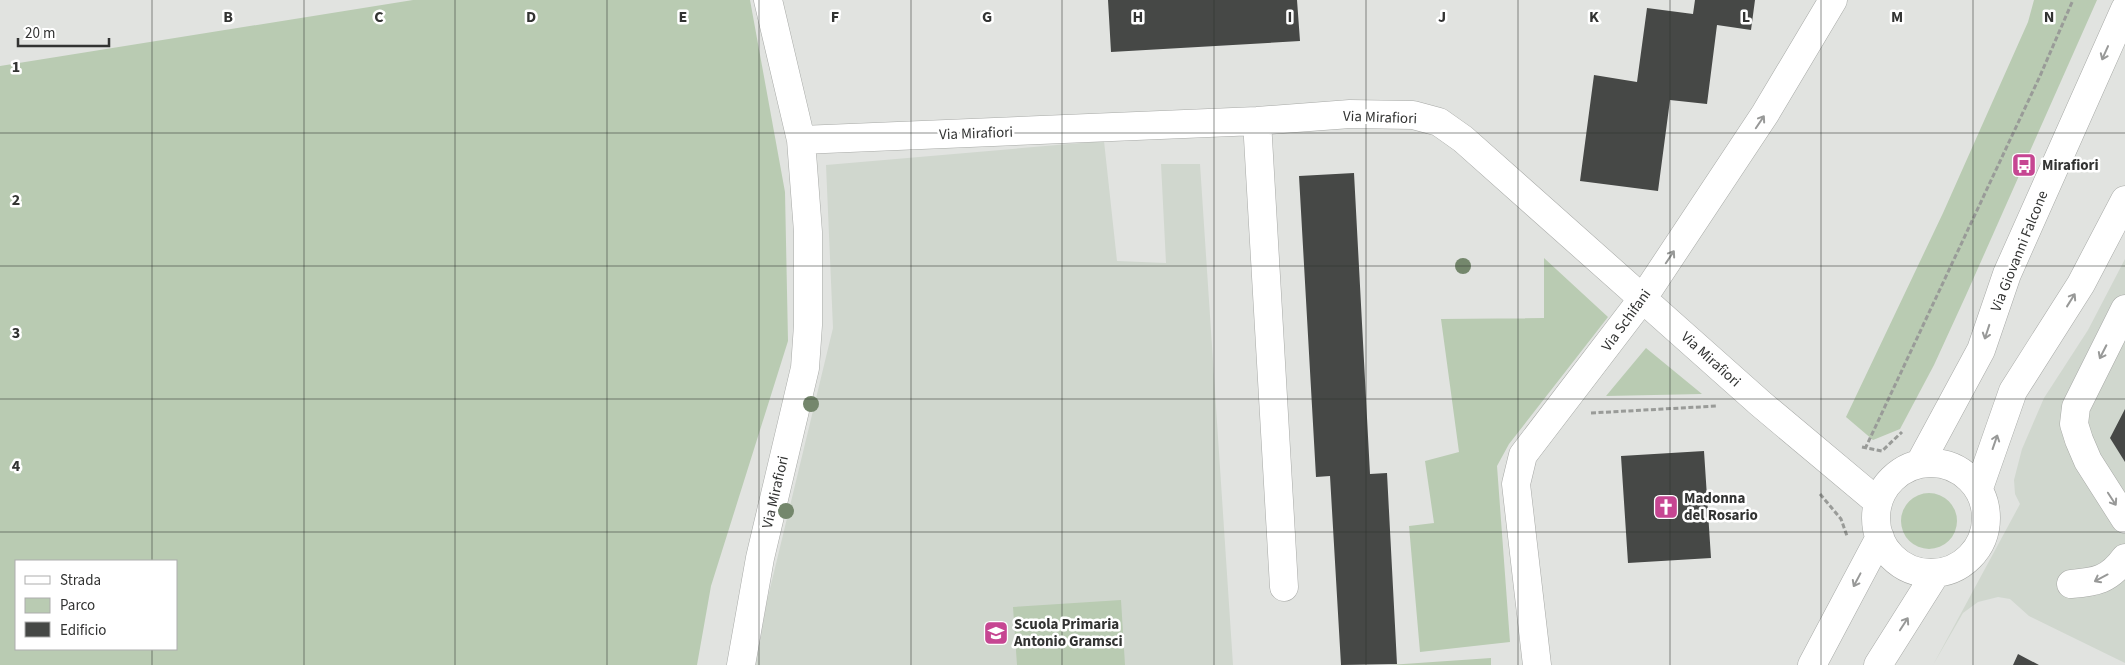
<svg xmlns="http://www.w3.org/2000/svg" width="2125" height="665" viewBox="0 0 2125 665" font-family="'Source Sans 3',sans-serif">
<rect width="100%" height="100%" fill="#e1e3e0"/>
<path fill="#d0d7ce" d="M1104 141 1117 261 1166 263 1161 164H1200L1233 665H756L767 601 833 328 826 165Z
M2125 259V663L2029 616 2010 599 1998 597 1978 602 1963 613 1933 665 2020 504 2015 494 2014 480 2022 449 2044 398 2088 330Z"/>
<path fill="#b9cbb2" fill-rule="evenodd" d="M413 0H750L785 192 788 341 711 586 697 665H0V66ZM16 561H176V649H16Z
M2034 0H2097L1967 293 1934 365 1900 429 1873 440 1846 417 1943 213 2028 22Z
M1544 258 1608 317 1509 444 1497 466 1510 642 1420 652 1409 526 1434 523 1425 461 1459 452 1441 319 1544 318Z
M1646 348 1702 394 1606 396Z
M1901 521a28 28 0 1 1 56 0a28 28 0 1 1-56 0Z
M1121 600 1125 665H1017L1013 607Z
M1491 658V665H1389Z"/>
<path fill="#464846" d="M1108 0H1297L1300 41 1111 52Z
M1695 0H1755L1751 30 1717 25 1707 104 1670 100 1658 191 1580 181 1594 75 1637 82 1647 8 1693 14Z
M1354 173 1370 474 1387 473 1397 664 1341 665 1330 476 1316 477 1299 176Z
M2125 409V462L2110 438Z
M1704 451 1711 558 1628 563 1621 456Z
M2018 654 2039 665H2013Z"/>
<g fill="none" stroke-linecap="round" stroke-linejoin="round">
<defs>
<path id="minor" d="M1257 121 1284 587
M801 140 1257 121 1350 114 1413 115 1439 122 1463 139 1761 404 1878 502
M2125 309 2076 407 2074 424 2079 440 2088 461 2125 519
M1920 463 1981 350 2007 274 2125 9
M1876 518a55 55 0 1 1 110 0a55 55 0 1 1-110 0Z
M1979 488 2013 391 2081 284 2125 200
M2071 584C2096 582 2109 580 2125 558
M741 665 760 558 805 368 808 325V232L801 140 768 0
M1537 665 1516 484 1523 455 1643 298 1765 114 1833 0
M1812 665 1880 537
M1878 665 1936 573"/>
</defs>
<use href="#minor" stroke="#a7a9a6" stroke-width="29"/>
<path stroke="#999b98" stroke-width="3" stroke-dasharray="5 2.5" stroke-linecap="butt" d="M1591 413 1717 406
M1862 447 1882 451 1902 432
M1865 449 2040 76 2073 0
M1820 494 1841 519 1847 536"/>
<use href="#minor" stroke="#fff" stroke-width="28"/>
</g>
<g fill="#74876c">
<circle cx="1463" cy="266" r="8"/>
<circle cx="811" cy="404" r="8"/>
<circle cx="786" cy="511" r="8"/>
</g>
<defs><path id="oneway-shaft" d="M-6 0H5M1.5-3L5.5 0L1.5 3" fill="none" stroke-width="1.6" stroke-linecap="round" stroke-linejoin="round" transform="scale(1.25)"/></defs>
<g stroke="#989998">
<use href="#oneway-shaft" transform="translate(2105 53) rotate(114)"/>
<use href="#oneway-shaft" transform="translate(1760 122) rotate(-56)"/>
<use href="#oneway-shaft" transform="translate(1670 257) rotate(-56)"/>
<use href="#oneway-shaft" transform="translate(2071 300) rotate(-58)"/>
<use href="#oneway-shaft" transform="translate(1987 332) rotate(108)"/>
<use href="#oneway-shaft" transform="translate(2103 352) rotate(117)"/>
<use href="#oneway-shaft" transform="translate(1995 442) rotate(-71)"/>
<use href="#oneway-shaft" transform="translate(2112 499) rotate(57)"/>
<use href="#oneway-shaft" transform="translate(2101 578) rotate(152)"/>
<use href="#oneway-shaft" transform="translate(1857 580) rotate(118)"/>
<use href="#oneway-shaft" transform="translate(1904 624) rotate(-57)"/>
</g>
<path fill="none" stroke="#323332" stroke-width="1" stroke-opacity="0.55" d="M152 0V561M304 0V665M455 0V665M607 0V665M759 0V665M911 0V665M1062 0V665M1214 0V665M1366 0V665M1518 0V665M1670 0V665M1821 0V665M1973 0V665M0 133H2125M0 266H2125M0 399H2125M0 532H2125M152 649V665"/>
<defs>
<symbol id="bus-square" viewBox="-11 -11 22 22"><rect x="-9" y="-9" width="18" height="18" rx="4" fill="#c64692" stroke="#fff"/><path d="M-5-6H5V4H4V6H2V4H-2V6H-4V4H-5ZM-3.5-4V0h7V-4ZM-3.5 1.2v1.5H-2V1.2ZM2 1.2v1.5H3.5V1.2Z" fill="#fff"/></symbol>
<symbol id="church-square" viewBox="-11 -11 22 22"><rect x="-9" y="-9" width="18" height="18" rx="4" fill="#c64692" stroke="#fff"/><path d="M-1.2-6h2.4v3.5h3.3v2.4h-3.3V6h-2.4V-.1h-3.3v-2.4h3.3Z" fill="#fff"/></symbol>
<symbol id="school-square" viewBox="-11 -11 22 22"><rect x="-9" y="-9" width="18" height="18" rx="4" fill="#c64692" stroke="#fff"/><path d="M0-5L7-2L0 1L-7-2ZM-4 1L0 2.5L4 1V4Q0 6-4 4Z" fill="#fff"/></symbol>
</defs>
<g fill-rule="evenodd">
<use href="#bus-square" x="2010" y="151" width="28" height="28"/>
<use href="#church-square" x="1652" y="493" width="28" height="28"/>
<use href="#school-square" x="982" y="619" width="28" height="28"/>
</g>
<g text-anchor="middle" stroke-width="5" stroke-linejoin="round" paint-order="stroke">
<g font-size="15" fill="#323332" stroke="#fff">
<text transform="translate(1380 117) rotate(2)" y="5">Via Mirafiori</text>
<text transform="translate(976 133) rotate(-2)" y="5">Via Mirafiori</text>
<text transform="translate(2019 251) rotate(-68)" y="5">Via Giovanni Falcone</text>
<text transform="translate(1626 320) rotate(-54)" y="5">Via Schifani</text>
<text transform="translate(1711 359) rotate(42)" y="5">Via Mirafiori</text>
<text transform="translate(775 492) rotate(-77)" y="5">Via Mirafiori</text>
</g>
<g font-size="15" font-weight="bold" fill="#323332" stroke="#fff" text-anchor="start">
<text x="2042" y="170">Mirafiori</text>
<text x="1684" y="503">Madonna<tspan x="1684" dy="17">del Rosario</tspan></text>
<text x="1014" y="629">Scuola Primaria<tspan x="1014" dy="17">Antonio Gramsci</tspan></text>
</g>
</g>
<g font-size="16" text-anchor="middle" font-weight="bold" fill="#323332" stroke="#fff" stroke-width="5" stroke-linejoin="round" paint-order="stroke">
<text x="228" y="22">B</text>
<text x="379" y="22">C</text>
<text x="531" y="22">D</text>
<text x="683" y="22">E</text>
<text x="835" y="22">F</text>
<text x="987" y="22">G</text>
<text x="1138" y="22">H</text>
<text x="1290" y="22">I</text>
<text x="1442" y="22">J</text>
<text x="1594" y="22">K</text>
<text x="1746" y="22">L</text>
<text x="1897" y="22">M</text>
<text x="2049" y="22">N</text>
<text x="16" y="72">1</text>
<text x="16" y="205">2</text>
<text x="16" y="338">3</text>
<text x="16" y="471">4</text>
</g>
<rect x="15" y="560" width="162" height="90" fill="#ffffff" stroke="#adadad"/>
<rect x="25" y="576" width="25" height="8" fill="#ffffff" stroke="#adadad"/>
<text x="60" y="585" font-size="15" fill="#323332">Strada</text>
<rect x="25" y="598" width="25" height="15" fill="#b9cbb2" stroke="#adadad"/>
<text x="60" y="610" font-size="15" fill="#323332">Parco</text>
<rect x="25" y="622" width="25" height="15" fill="#464846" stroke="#adadad"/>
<text x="60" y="635" font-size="15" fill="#323332">Edificio</text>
<path d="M18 38v8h91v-8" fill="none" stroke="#323332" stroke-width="2.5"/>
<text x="25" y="38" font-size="15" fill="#323332" stroke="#ffffff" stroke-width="4" paint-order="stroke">20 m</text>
</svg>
